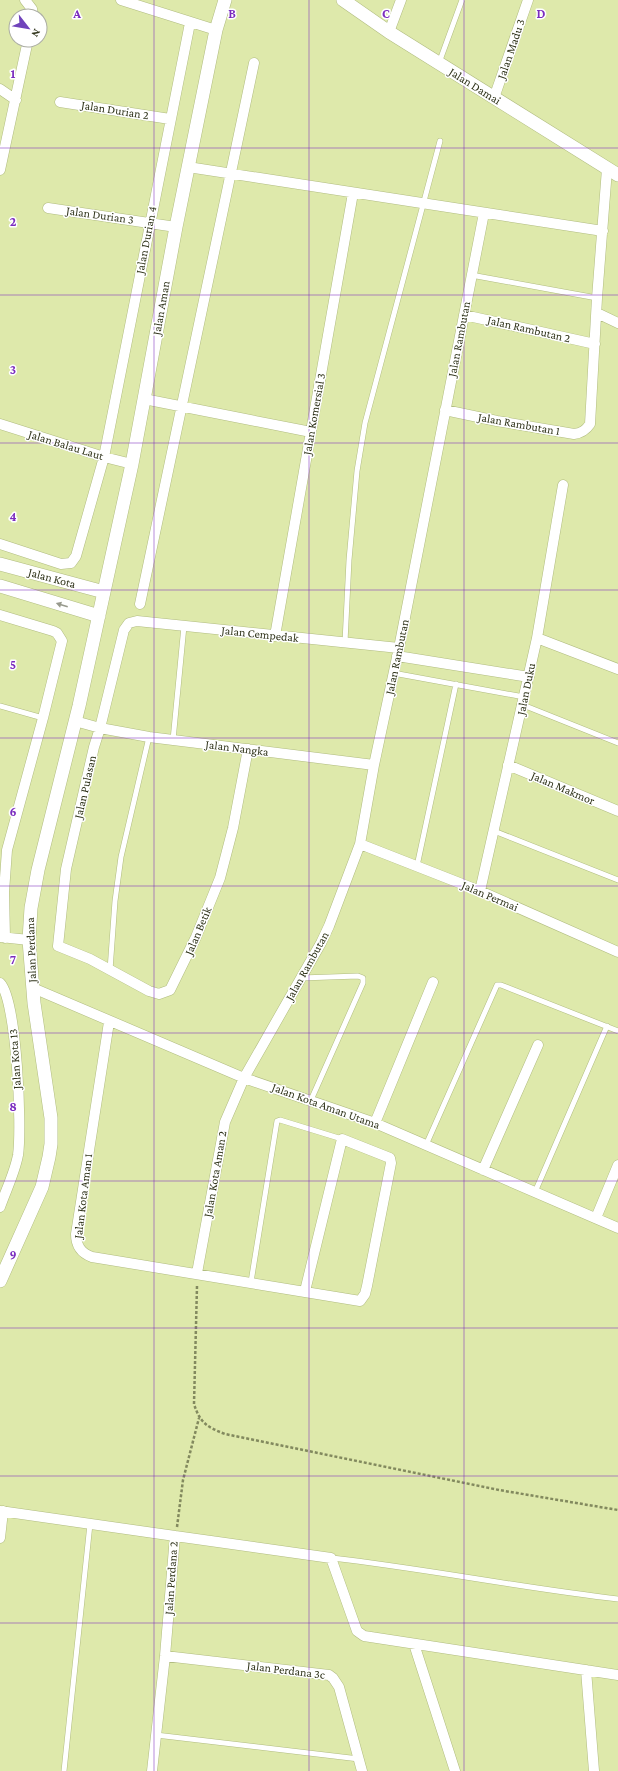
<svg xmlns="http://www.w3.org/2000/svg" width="618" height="1771" viewBox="0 0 618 1771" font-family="'Crimson Pro',serif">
<rect width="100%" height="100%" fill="#dee9ab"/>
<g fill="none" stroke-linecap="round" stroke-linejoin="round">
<defs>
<path id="service" d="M439 63 462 0
M471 275 597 298
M345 642 349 560 357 471 365 423 440 141
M393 673 524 697
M523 705 618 743
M0 706 43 718
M173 740 184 626
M494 831 618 880
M417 866 456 684
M110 970 115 901 121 857 149 737
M301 978 358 976 363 978V983L311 1100
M426 1145 497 985H501L618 1031
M535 1192 607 1026
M251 1282 277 1121 280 1120 342 1139
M332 1558C428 1569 522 1588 618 1599
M156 1735 359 1759
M64 1771 90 1524"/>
<path id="minor" d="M25 0 32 9 33 16
M121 0 216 30
M389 32 401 0
M0 89 16 100
M494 98 528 0
M60 102 170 119
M188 167 603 231
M0 170 28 40
M48 208 176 227
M597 313 618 323
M464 315 595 344
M144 399 311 432
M445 410 497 421 574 434C582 433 586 430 590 424L597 298 607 169
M0 424 104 457 132 464
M0 544 61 564 71 563 76 556 104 457 190 23
M140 604 254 63
M0 615 53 631 57 633 62 641 43 718 7 850 4 892 5 938
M275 636 353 193
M537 638 618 669
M397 656 529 677
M75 721 100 728 149 737 374 765
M248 749 233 828 220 878 196 937 170 990 159 994 149 991 90 959 58 946 66 869 94 747 100 728 124 630 129 623 137 621 399 648
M508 765 618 811
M360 844 480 891 618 952
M480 891 537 638 563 485
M0 937 29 940
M0 983C17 1000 22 1128 18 1155 15 1172 6 1190 0 1207
M33 988 244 1078 375 1123 618 1228
M109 1022 76 1234C76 1246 81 1253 92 1257L360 1301 365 1294 367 1286 391 1163 390 1158 342 1139 305 1291
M375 1123 433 982
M483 1170 538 1045
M596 1218 618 1165
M197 1273 225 1122 244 1078 321 943 329 926 360 844 374 765 399 648 484 213
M0 1511 175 1536 165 1656 152 1771
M175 1536 331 1558 357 1631 364 1636 618 1675
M0 1538 3 1511
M414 1644 455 1771
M165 1656 329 1675 333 1678 339 1687 362 1771
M586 1670 594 1771"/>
<path id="tertiary" d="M343 0 389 32 618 175
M0 564 104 592
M0 586 99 616
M0 1281 42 1187 49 1157 51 1144V1118L34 1003 29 940 31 908 38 870 79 706 132 464 176 227 216 30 225 0"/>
</defs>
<use href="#service" stroke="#b1bc80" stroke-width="6"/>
<use href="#minor" stroke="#b1bc80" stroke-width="11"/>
<use href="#tertiary" stroke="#b1bc80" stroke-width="14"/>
<path stroke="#82895e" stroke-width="2.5" stroke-dasharray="3 2" stroke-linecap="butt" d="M197 1286 194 1404C200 1423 207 1427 225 1434L499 1490 618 1510
M177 1527 183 1480 199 1418"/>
<use href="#service" stroke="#fff" stroke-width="5"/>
<use href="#minor" stroke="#fff" stroke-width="10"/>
<use href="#tertiary" stroke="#fff" stroke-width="13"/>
</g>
<defs><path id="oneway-solid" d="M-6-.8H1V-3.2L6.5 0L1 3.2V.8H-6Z"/></defs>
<use fill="#989a8d" href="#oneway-solid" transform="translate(62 605) rotate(-163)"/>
<path fill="none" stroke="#7b2cbf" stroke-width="1" stroke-opacity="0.55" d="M154 0V1771M309 0V1771M464 0V1771M0 148H618M0 295H618M0 443H618M0 590H618M0 738H618M0 886H618M0 1033H618M0 1181H618M0 1328H618M0 1476H618M0 1623H618"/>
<g text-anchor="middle" stroke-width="3" stroke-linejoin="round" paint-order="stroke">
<g font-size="12" fill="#30341b" stroke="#fff">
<text transform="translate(511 49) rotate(-71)" y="4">Jalan Madu 3</text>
<text transform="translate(475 86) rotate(32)" y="4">Jalan Damai</text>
<text transform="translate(115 110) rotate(9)" y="4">Jalan Durian 2</text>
<text transform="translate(100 215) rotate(8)" y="4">Jalan Durian 3</text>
<text transform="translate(146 240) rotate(-79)" y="4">Jalan Durian 4</text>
<text transform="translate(161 308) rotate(-80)" y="4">Jalan Aman</text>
<text transform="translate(529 329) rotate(13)" y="4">Jalan Rambutan 2</text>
<text transform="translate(459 339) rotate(-79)" y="4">Jalan Rambutan</text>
<text transform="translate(314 414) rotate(-80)" y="4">Jalan Komersial 3</text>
<text transform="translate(519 424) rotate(10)" y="4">Jalan Rambutan 1</text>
<text transform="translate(66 445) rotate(17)" y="4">Jalan Balau Laut</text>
<text transform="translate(52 578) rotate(15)" y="4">Jalan Kota</text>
<text transform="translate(260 634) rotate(6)" y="4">Jalan Cempedak</text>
<text transform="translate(397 657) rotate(-78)" y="4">Jalan Rambutan</text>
<text transform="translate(526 689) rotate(-78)" y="4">Jalan Duku</text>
<text transform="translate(237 748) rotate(7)" y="4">Jalan Nangka</text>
<text transform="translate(85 787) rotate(-77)" y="4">Jalan Pulasan</text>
<text transform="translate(563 788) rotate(23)" y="4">Jalan Makmor</text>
<text transform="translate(490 896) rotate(23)" y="4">Jalan Permai</text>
<text transform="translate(198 931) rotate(-67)" y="4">Jalan Betik</text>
<text transform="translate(31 950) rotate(-92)" y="4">Jalan Perdana</text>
<text transform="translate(307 966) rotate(-61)" y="4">Jalan Rambutan</text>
<text transform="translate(15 1059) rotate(-94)" y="4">Jalan Kota 13</text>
<text transform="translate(326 1106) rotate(20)" y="4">Jalan Kota Aman Utama</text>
<text transform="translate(215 1174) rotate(-80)" y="4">Jalan Kota Aman 2</text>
<text transform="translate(83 1196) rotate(-83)" y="4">Jalan Kota Aman 1</text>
<text transform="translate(171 1578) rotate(-86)" y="4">Jalan Perdana 2</text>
<text transform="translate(286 1670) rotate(7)" y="4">Jalan Perdana 3c</text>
</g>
</g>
<g font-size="13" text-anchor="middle" font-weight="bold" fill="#7b2cbf" stroke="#fff" stroke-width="3" stroke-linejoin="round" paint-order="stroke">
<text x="77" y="18">A</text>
<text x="232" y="18">B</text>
<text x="386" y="18">C</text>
<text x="541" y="18">D</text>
<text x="13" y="78">1</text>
<text x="13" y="226">2</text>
<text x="13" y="374">3</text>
<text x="13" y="521">4</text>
<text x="13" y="669">5</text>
<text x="13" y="816">6</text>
<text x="13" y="964">7</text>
<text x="13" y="1111">8</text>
<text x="13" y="1259">9</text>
</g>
<g transform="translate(28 28) rotate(121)"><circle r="19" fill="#ffffff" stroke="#acaea4"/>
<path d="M0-3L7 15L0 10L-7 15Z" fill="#7043bb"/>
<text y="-6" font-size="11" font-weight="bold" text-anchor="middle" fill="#30341b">N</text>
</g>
</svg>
